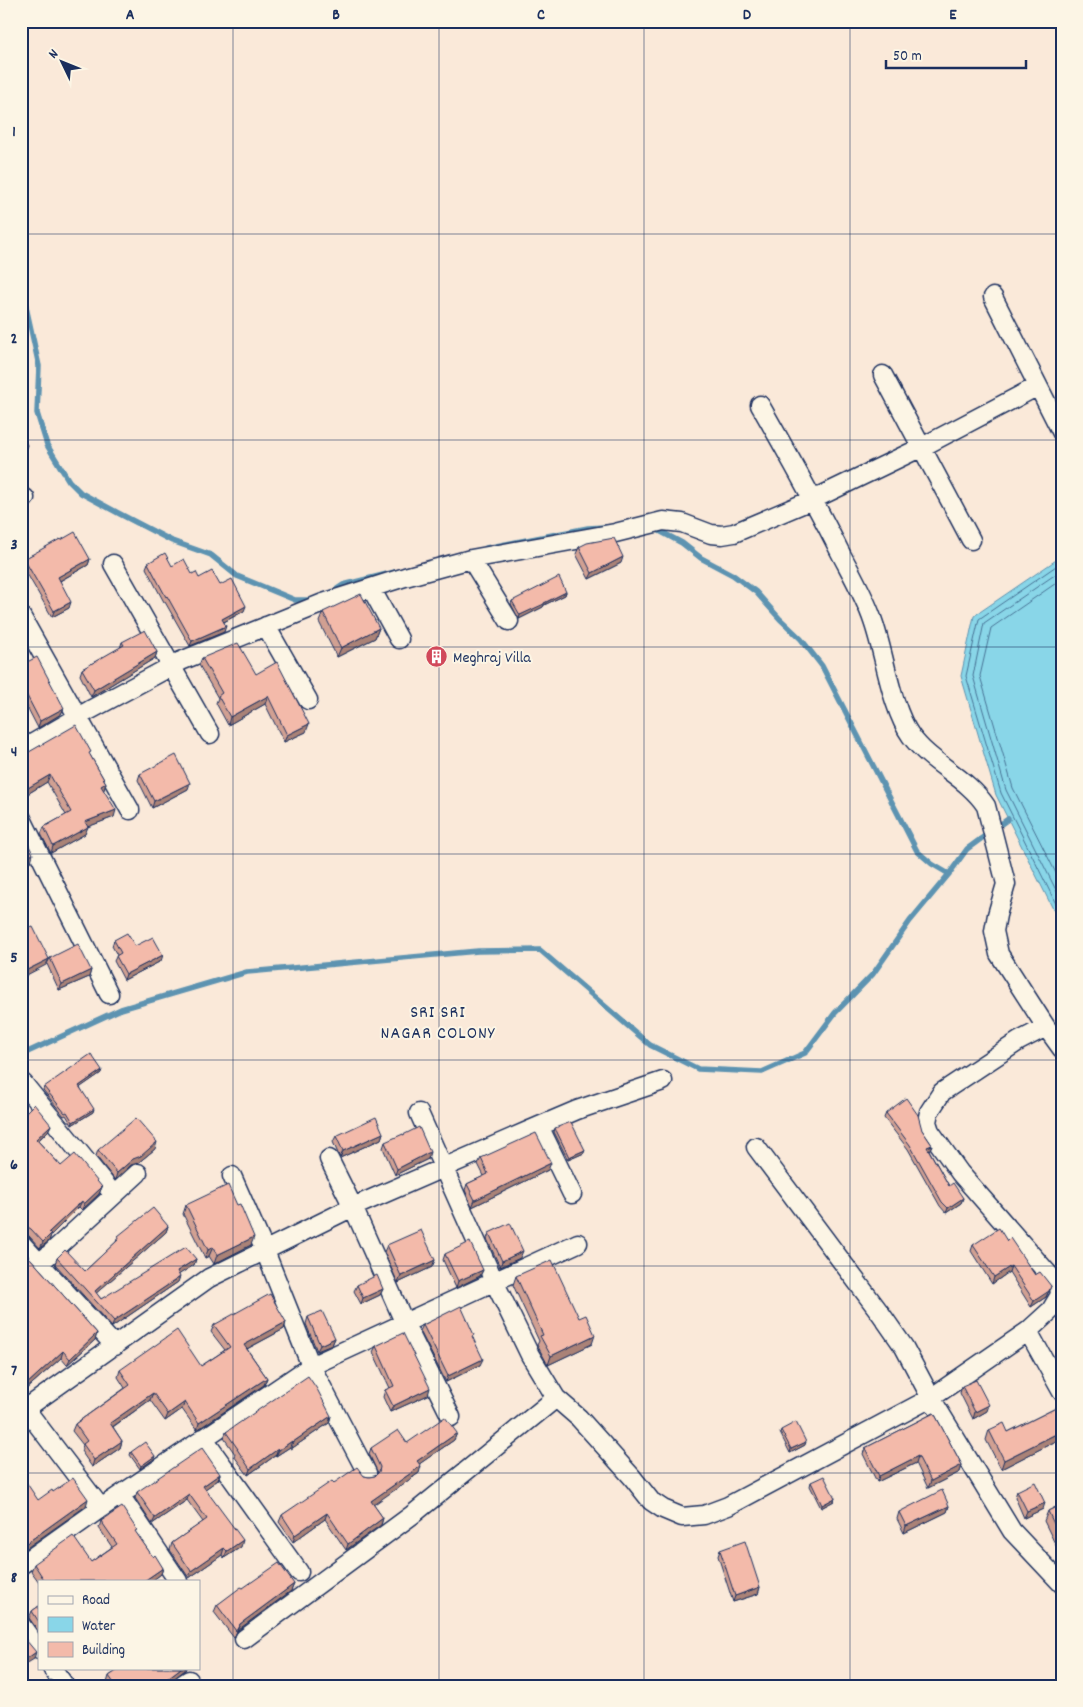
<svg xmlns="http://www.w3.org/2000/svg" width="1083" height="1707" viewBox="0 0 1083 1707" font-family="Dekko,sans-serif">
<rect width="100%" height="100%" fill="#fae9d9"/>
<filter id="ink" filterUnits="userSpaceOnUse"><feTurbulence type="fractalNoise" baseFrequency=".02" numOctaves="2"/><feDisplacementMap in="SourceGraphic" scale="10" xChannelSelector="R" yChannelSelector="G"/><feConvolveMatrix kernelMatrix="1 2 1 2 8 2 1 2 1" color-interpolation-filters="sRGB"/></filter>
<g filter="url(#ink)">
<path fill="#89d6e8" stroke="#5d93b1" d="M1062 556V927L996 795 961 676 974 616Z"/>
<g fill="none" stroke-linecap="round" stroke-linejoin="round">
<path stroke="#477295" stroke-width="1" d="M1062 562 979 619 966 676 1001 793 1062 916
M1062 570 984 623 973 676 1006 790 1062 902
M1062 579 991 628 980 676 1013 788 1062 885"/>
<path stroke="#5d93b1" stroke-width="5.5" d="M21 284 39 366 37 413 47 445 69 481 81 493 120 514 172 541 211 555 237 576 295 600H314
M654 528 682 543 701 558 733 575 756 592 780 619 801 639 822 666 917 851 932 864 949 874 967 849 1008 819
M486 548 588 528 605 527
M331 593 343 585 395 572
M21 1055 121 1009 247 972 478 951 540 950 650 1045 698 1069 762 1072 805 1053 835 1013 873 974 910 921 949 874"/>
<defs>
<path id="street" d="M993 297 1062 433
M883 375 971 540
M21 500 25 498
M471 559 509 621
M113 564 210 734
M371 588 399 639
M21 616 130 810
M266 626 308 700
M21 750 90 710 181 661 323 603 405 577 471 559 615 533 663 521 682 523 711 534 722 535 734 533 814 499 922 447 1038 386
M21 817 109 994
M1046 1027 1062 1049
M23 1083 114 1195
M419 1113 494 1281 530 1355 556 1398 579 1418 632 1477 651 1501 663 1509 682 1517 704 1515 728 1506 931 1398 1028 1331 1051 1310 1060 1295 1059 1286 960 1173 930 1131 927 1122 929 1112 942 1092 1019 1041 1046 1027 999 954 994 931 997 915 1006 884 986 806C967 777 931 764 911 736 891 708 885 655 873 621 865 597 852 575 840 552 815 502 788 454 760 405
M539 1126 572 1194
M756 1147 881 1314 904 1347 931 1398 1012 1531 1062 1584
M329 1159 353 1207 405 1324 451 1417
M232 1176 265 1251 311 1366 367 1473
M21 1243 115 1346
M40 1263 138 1173
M1028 1331 1062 1392
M21 1403 101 1508
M21 1412 209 1278 353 1207 530 1130 577 1110 663 1081
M203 1438 299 1572
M120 1495 178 1581
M21 1565 101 1508 311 1366 578 1243
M21 1625 39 1650
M244 1639 412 1515 556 1398
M52 1668 65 1686
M180 1686 189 1680"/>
</defs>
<use href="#street" stroke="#1b2f5e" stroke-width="21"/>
<use href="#street" stroke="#fcf5e5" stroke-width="18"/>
</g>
<path fill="#d1a092" stroke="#1b2f5e" d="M61 540 90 559 88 565 60 581 69 608 52 617 22 565 24 559Z
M579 547 621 563 589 579 576 554Z
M148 563 172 566 199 578 220 585 244 611 224 622V632L190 646 165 602H164L146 568Z
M566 592 565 595 544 605 543 607 519 619 511 604 512 601Z
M323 612 379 628 375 638 337 657 319 622Z
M122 642 157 652 155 658 91 697 80 675 82 669 120 648Z
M202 658 256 674 306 732 284 742 265 704 228 725 216 703 218 698 199 665Z
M21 665 64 708 61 714 38 728 23 699Z
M21 754 90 755 106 783 103 790 114 817 87 827 85 834 51 853 41 834 44 827 66 815 47 782 21 798Z
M140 774 188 789 152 808 138 780Z
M114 940 135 946 161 961 124 980 114 961 117 955 112 946Z
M50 958 91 970 89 977 59 990 47 964Z
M101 1073 80 1087 93 1112 72 1125 66 1115 64 1116 43 1090 44 1087Z
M886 1113 922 1130 932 1145 930 1149 929 1150 949 1186 963 1198 961 1203 946 1213 940 1206 908 1149 884 1118Z
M21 1117 51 1125 48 1131 38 1141 61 1166 102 1187 99 1194 82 1210 79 1207 51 1235 49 1241 40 1248 29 1236 24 1233H21Z
M555 1128 584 1153 568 1160 554 1132Z
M383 1133 381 1139 340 1158 333 1142 336 1136Z
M385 1142 428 1159 395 1175 383 1148Z
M155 1149 138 1163 131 1165 115 1180 96 1156 98 1150Z
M481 1158 548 1170 472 1207 465 1190 467 1184 484 1176 478 1164Z
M186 1205 251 1245 214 1264 209 1256 205 1258 183 1214Z
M168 1226 166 1232 96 1293 101 1299 196 1259 194 1265 179 1274 178 1282 112 1327 55 1264 57 1258 85 1271 116 1242 118 1236Z
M489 1233 520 1258 500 1267 487 1239Z
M1007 1241 1035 1275 1051 1286 1046 1297 1031 1307 1009 1272 992 1284 971 1251 973 1245Z
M387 1245 435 1260 432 1267 398 1283 384 1252Z
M21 1248 97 1333 95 1340 67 1365 61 1358 24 1391 21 1388Z
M445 1254 483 1270 480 1276 456 1288 443 1260Z
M516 1276 579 1318 592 1344 548 1365 537 1345 539 1341 513 1285Z
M357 1285 383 1289 380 1295 361 1304 354 1291Z
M308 1317 335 1338 332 1345 317 1351 306 1324Z
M286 1322 284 1329 247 1349 267 1378 264 1385 197 1430 182 1409 165 1421 150 1400 113 1427 122 1441 120 1448 92 1467 81 1451 83 1445 72 1431 75 1424 125 1388 118 1377 120 1370 201 1366 225 1350 211 1332 214 1325Z
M423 1325 473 1338 480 1365 446 1382 420 1331Z
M376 1346 428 1395 390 1412 383 1397 385 1390 390 1388 373 1352Z
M962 1386 987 1411 973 1419 960 1393Z
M1062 1405V1438L1001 1469 986 1440 989 1430 1008 1432Z
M934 1413 962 1465 960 1472 928 1488 916 1463 877 1482 863 1454 865 1448Z
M331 1416 329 1423 291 1449 290 1447 276 1456V1455L248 1475 234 1456 235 1454 224 1438 226 1432Z
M781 1430 805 1445 790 1453 780 1433Z
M457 1433 454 1440 419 1464V1473L373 1504 383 1518 381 1525 346 1550 325 1519 293 1542 279 1522 282 1515 334 1483 364 1476 369 1477 375 1476 378 1473 369 1454 371 1448 407 1443Z
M131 1452 154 1459 140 1469 130 1455Z
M220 1474 218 1480 205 1489 241 1547 224 1558 222 1555 189 1578 170 1550 172 1543 203 1522 187 1500 152 1524 135 1498 137 1492Z
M811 1482 835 1498 834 1501 821 1508 810 1486Z
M1017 1491 1043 1509 1024 1518 1015 1497Z
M1062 1504V1558L1044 1521 1048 1511Z
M949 1506 947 1512 904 1533 897 1519 899 1512Z
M101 1521 136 1533 153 1557 163 1568 161 1574 152 1581H39V1582L31 1571 34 1564 91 1562 112 1547 99 1528Z
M720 1550 760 1587 758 1594 733 1602 718 1556Z
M294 1584 291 1591 238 1630 234 1638 214 1612 217 1605 243 1588Z
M39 1606V1632L29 1618 32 1611Z
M121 1668H186L185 1670 164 1686H109L107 1683 109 1676Z"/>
<path fill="#aa8277" stroke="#1b2f5e" d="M27 445 25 451 21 453V449Z
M623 557 621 563 589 579 592 573Z
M90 559 88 565 56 583 58 577Z
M566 592 565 595 544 605 543 607 519 619 520 615Z
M71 602 69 608 52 617 54 611Z
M246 606 244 611 220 624 222 619Z
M226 626 224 632 190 646 192 641Z
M379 628 375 638 337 657 341 648Z
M157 652 155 658 91 697 94 690Z
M25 692 23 699 21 700V694Z
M268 696 265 704 228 725 230 717Z
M64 708 61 714 38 728 40 721Z
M309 724 306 732 284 742 287 735Z
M50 775 47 782 21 798V792Z
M106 783 104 790 98 793 101 786Z
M190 783 188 789 152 808 154 801Z
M116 810 114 817 82 829 85 822Z
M88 827 85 834 51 853 53 846Z
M33 854 31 861 21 865V860Z
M163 955 161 961 124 980 126 974Z
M49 959 46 965 21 978V973Z
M91 970 89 977 59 990 62 984Z
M102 1070 101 1073 78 1089 79 1086Z
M94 1109 93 1112 72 1125 73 1122Z
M51 1125 48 1131 33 1145 36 1139Z
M383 1133 381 1139 340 1158 343 1151Z
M157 1142 155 1149 138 1163 131 1165 115 1180 117 1173 133 1159Z
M932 1145 930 1149 925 1152 927 1147Z
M585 1150 584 1153 568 1160 569 1157Z
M430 1152 428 1159 395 1175 397 1169Z
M551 1163 548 1170 472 1207 475 1200Z
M102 1187 99 1194 82 1210 84 1204Z
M963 1198 961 1203 946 1213 948 1208Z
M82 1201 79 1207 51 1235 49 1241 40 1248 43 1242 49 1232Z
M21 1226H26L24 1233H21Z
M168 1226 166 1232 93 1296 95 1291Z
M254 1237 251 1245 214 1264 217 1255Z
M213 1247 209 1256 205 1258 208 1250Z
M523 1251 520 1258 500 1267 502 1261Z
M196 1259 194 1265 175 1277 177 1271Z
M435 1260 432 1267 398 1283 401 1276Z
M1011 1266 1009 1272 992 1284 994 1277Z
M483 1270 480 1276 456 1288 458 1281Z
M180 1277 178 1282 112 1327 114 1321Z
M1051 1286 1046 1297 1031 1307 1034 1301Z
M383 1289 380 1295 361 1304 363 1298Z
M286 1322 284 1329 241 1352 244 1345Z
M97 1333 95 1340 67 1365 70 1359Z
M595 1335 592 1344 548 1365 551 1356Z
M335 1338 332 1345 317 1351 320 1345Z
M63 1351 61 1358 24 1391 27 1384Z
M483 1359 480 1365 446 1382 448 1376Z
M267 1378 264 1385 197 1430 199 1423Z
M430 1388 428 1395 390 1412 393 1406Z
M153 1393 150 1400 108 1430 110 1423Z
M185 1402 182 1409 165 1421 168 1414Z
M989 1405 987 1411 973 1419 975 1412Z
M331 1416 329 1423 291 1449 293 1442Z
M1062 1431V1438L1001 1469 1004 1460Z
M457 1433 454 1440 415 1467 417 1461Z
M122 1441 120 1448 92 1467 94 1460Z
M292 1441 290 1447 276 1456 279 1450Z
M806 1442 805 1445 790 1453 791 1449Z
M278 1449 276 1455 248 1475 250 1469Z
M155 1456 154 1459 140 1469 141 1466Z
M918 1456 916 1463 877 1482 879 1476Z
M962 1465 960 1472 928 1488 931 1481Z
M421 1466 419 1473 369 1508 371 1501Z
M220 1474 218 1480 201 1492 203 1486Z
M189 1494 187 1500 152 1524 155 1518Z
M835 1498 834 1501 821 1508 822 1505Z
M88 1499 86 1506 21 1552V1547Z
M1045 1503 1043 1509 1024 1518 1027 1511Z
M949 1506 947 1512 904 1533 906 1526Z
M327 1513 325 1519 293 1542 295 1535Z
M383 1518 381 1525 346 1550 348 1544Z
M243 1540 241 1547 224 1558 227 1551Z
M224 1548 222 1555 189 1578 191 1571Z
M163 1568 161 1574 152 1581H144Z
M294 1584 291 1591 238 1630 234 1638 240 1624Z
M760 1587 758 1594 733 1602 735 1596Z
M36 1652 34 1659 21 1667V1663Z
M181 1668H186L185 1670 164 1686H157Z"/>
<path fill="#f3baaa" stroke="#1b2f5e" d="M21 434 27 445 21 449Z
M75 532 90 559 58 577 71 602 54 611 24 559 60 539 61 540Z
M614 538 623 557 592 573 579 547 587 543Z
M165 553 172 566 184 559 192 574 196 572 199 578 212 571 220 585 232 579 246 606 222 619 226 626 192 641 167 596 166 597 148 563Z
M559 577 566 592 544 603V604L520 615 512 601Z
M361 594 379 628 341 648 323 612Z
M145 630 157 652 94 690 82 669 124 645 122 642Z
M238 643 256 674 277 662 309 724 287 735 268 696 230 717 218 696 222 693 202 658Z
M37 657 64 708 40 721 25 692 21 694V665Z
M76 725 91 752 89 753 106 783 101 786 116 810 85 822 88 827 53 846 44 827 71 812 50 775 21 792V754L29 752Z
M176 755 190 783 154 801 140 774Z
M21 829 33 854 21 860Z
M21 917 27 929 33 927 49 959 21 973Z
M127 933 135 946 153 937 163 955 126 974 116 956 121 953 114 940Z
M78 944 91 970 62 984 50 958Z
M91 1054 102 1070 79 1086 94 1109 73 1122 67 1112 65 1113 44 1087Z
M906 1098 918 1115 922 1130 932 1145 927 1147 949 1186 953 1183 963 1198 948 1208 942 1202 910 1145 886 1113Z
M34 1104 51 1125 36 1139 61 1166 75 1154 102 1187 84 1204 82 1201 49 1232 51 1234 43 1242 31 1229 26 1226H21V1117Z
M376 1117 383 1133 343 1151 336 1136Z
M136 1118 157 1142 141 1156 133 1159 117 1173 98 1150Z
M571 1122 585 1150 569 1157 555 1128Z
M419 1127 430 1152 397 1169 385 1142 403 1134V1135Z
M536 1133 551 1163 475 1200 467 1184 488 1174 481 1158Z
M228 1185 237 1205 240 1204 254 1237 217 1255 213 1247 208 1250 186 1205Z
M153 1208 168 1226 95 1291 101 1299 186 1247 196 1259 177 1271 180 1277 114 1321 57 1258 65 1250 85 1271 119 1239 118 1236Z
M510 1223 523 1251 502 1261 489 1233Z
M999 1228 1007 1241 1010 1238 1035 1275 1040 1272 1051 1286 1049 1291 1034 1301 1011 1266 994 1277 973 1245Z
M421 1230 435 1260 401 1276 387 1245Z
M470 1242 483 1270 458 1281 445 1254Z
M21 1248 97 1333 70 1359 63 1351 27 1384 21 1378Z
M552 1260 579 1318 586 1315 595 1335 551 1356 540 1336 543 1335 516 1276Z
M377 1275 383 1289 363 1298 357 1285Z
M270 1294 286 1322 244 1345 267 1378 199 1423 185 1402 168 1414 153 1393 110 1423 122 1441 94 1460 83 1444 87 1441 75 1424 130 1385 120 1370 177 1330 201 1366 230 1347 214 1325Z
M461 1306 474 1335 472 1336 483 1359 448 1376 423 1325Z
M322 1311 335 1338 320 1345 308 1317Z
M403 1333 430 1388 393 1406 385 1390 394 1386 376 1346Z
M308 1376 317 1389 331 1416 293 1442 292 1441 279 1450 278 1449 250 1469 237 1449H238L226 1432Z
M976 1380 989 1405 975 1412 962 1386Z
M1062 1405V1431L1004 1460 989 1430 1004 1423 1008 1432Z
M934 1413 962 1465 931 1481 918 1456 879 1476 865 1448Z
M445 1417 457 1433 417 1461 421 1466 371 1501 383 1518 348 1544 327 1513 295 1535 282 1515 332 1481 334 1483 357 1467 364 1476 369 1477 375 1476 379 1472 380 1467 371 1448 398 1430 407 1443Z
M796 1422 806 1442 791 1449 781 1430Z
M145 1442 155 1456 141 1466 131 1452Z
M202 1448 220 1474 203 1486 243 1540 227 1551 224 1548 191 1571 172 1543 207 1519 189 1494 155 1518 137 1492Z
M824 1476 835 1498 822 1505 811 1482Z
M73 1478 88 1499 21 1547V1485L26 1482 38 1500 52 1490 53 1492Z
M1035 1482 1045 1503 1027 1511 1017 1491Z
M942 1490 949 1506 906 1526 899 1512Z
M1062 1504V1541L1048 1511Z
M122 1507 137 1530 135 1531 153 1557 155 1555 163 1568 144 1581H45L34 1564 73 1536 91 1562 117 1544 101 1521Z
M745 1541 760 1587 735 1596 720 1550Z
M279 1563 294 1584 240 1624 236 1631 217 1605 241 1587 243 1588Z
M39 1606V1622L32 1611Z
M21 1634 36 1652 21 1663Z
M121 1668H181L157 1686H116L109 1676Z
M51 1680 55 1686H42Z"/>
</g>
<path fill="none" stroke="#1b2f5e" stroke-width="1" stroke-opacity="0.55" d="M233 21V1686M439 21V1686M644 21V1686M850 21V1686M21 234H1062M21 440H1062M21 647H1062M21 854H1062M21 1060H1062M21 1266H1062M21 1473H1062"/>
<defs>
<symbol id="building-disc" viewBox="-11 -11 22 22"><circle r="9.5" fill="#d1495b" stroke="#fcf5e5"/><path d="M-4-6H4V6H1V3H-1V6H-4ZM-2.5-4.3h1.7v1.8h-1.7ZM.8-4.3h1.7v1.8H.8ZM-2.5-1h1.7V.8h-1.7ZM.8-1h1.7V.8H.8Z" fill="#fff"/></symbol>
</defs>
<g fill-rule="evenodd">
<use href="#building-disc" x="424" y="644" width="25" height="25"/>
</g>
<g text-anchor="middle" stroke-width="4" stroke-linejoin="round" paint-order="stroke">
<g font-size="16" fill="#1b2f5e" stroke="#fcf5e5" text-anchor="start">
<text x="453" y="662">Meghraj Villa</text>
</g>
<g font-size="18" letter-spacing="1" fill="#1b2f5e" stroke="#fcf5e5">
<text x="438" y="1017">SRI SRI<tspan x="438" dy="21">NAGAR COLONY</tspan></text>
</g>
</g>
<rect width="1083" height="1707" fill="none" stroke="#fcf5e5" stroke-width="55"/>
<rect x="38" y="1580" width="162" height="90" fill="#fcf5e5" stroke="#a2a6af"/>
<rect x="48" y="1596" width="25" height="8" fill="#fcf5e5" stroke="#a2a6af"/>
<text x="82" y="1604" font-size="15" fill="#1b2f5e">Road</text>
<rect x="48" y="1617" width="25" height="15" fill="#89d6e8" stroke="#a2a6af"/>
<text x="82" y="1630" font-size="15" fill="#1b2f5e">Water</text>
<rect x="48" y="1642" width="25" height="15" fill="#f3baaa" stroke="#a2a6af"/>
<text x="82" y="1654" font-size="15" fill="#1b2f5e">Building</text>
<g transform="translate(62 62) rotate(313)" stroke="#fcf5e5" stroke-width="4" paint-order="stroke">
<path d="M0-4L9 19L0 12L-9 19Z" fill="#1b2f5e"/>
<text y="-8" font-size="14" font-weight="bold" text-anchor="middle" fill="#1b2f5e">N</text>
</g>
<path d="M886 60v8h140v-8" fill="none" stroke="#1b2f5e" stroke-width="2.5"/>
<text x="893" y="60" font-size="15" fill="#1b2f5e" stroke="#fcf5e5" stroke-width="4" paint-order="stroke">50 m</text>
<rect x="28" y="28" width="1028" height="1652" fill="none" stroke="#1b2f5e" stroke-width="2"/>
<g font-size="16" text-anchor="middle" font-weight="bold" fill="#1b2f5e">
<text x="130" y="19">A</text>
<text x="336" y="19">B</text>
<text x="541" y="19">C</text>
<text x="747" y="19">D</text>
<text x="953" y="19">E</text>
<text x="14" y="136">1</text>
<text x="14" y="343">2</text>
<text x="14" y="549">3</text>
<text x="14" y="756">4</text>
<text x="14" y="962">5</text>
<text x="14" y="1169">6</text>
<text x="14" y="1375">7</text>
<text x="14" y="1582">8</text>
</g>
</svg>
